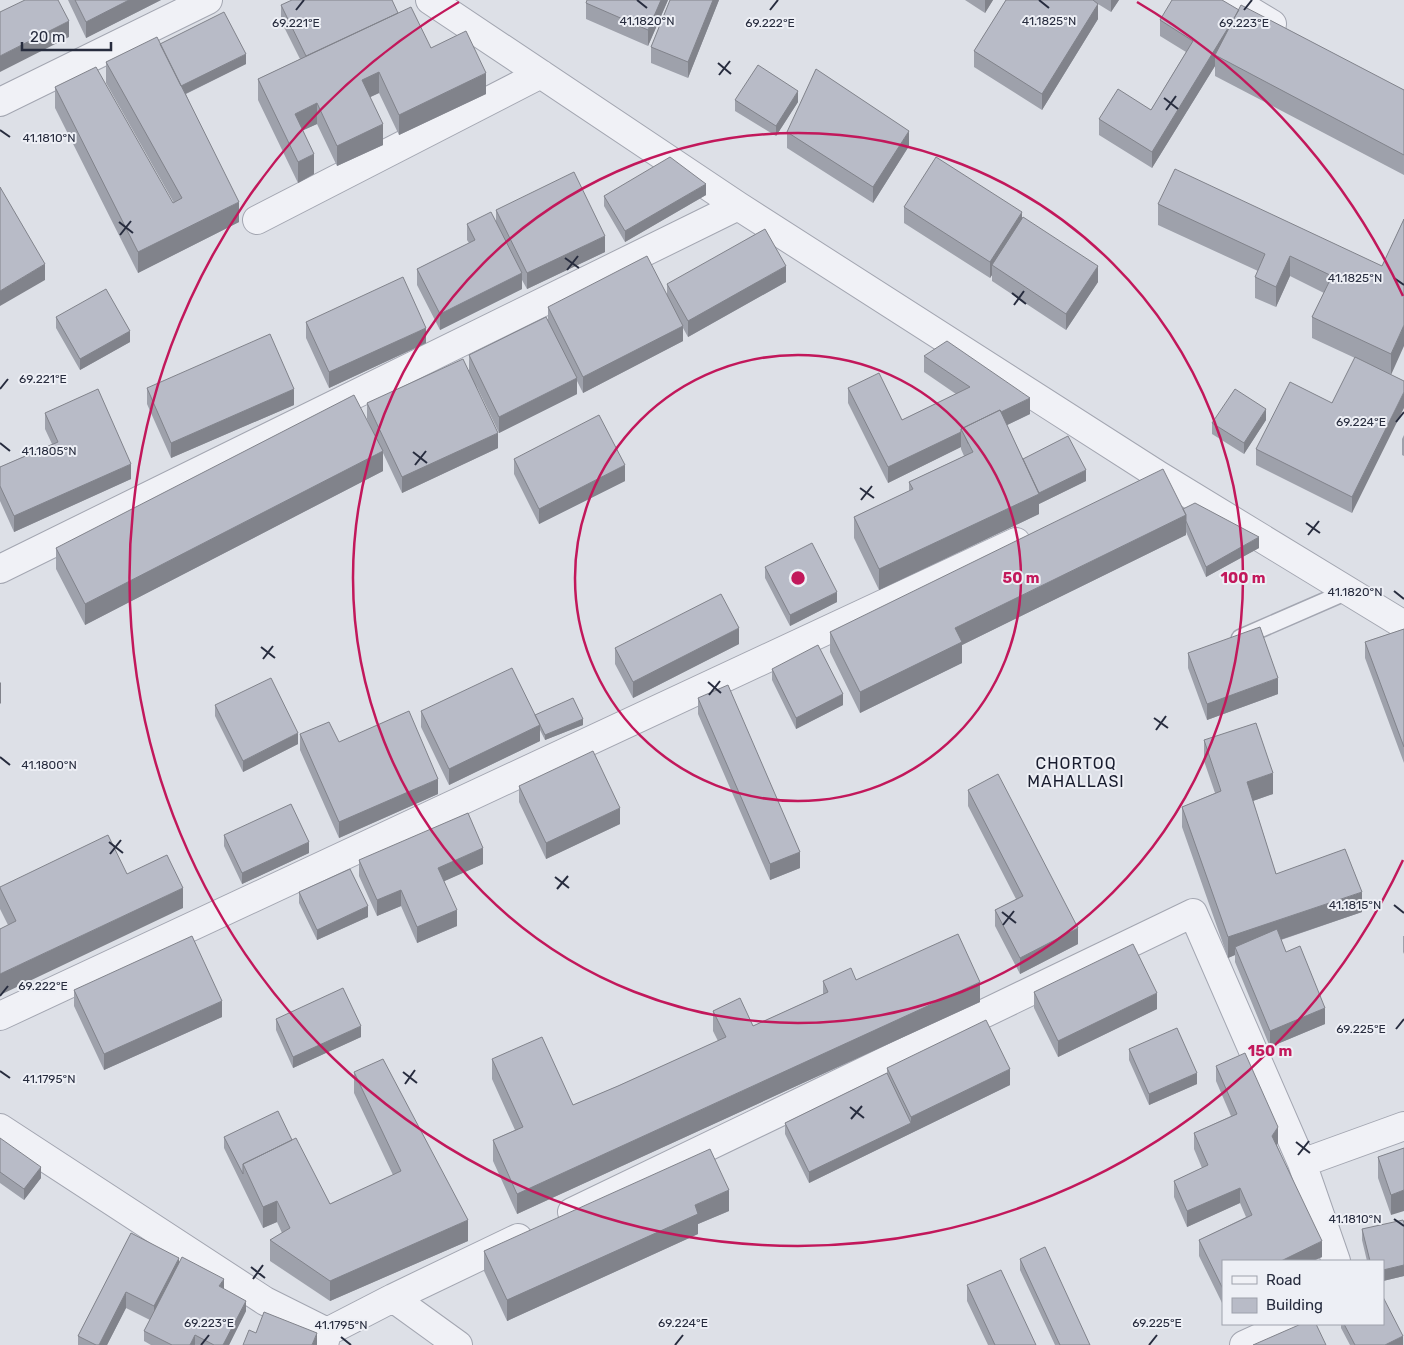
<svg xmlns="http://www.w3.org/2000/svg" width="1404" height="1345" viewBox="0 0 1404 1345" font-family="Rubik,sans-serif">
<rect width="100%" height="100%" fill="#dde0e7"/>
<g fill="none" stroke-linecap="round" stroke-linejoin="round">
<defs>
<path id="service" d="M1240 638 1348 591"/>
<path id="minor" d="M430 0 738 206 1158 475 1404 625
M1232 0 1272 24
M0 102 208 0
M257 220 541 74
M0 569 738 206
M0 1016 1016 542
M0 1128 265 1301 327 1332
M1302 1163 1404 1126
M572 1212 1193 913 1302 1163 1336 1261
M393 1298 458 1345
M324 1345 327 1332 393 1298 518 1238
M1244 1345 1290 1324"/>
</defs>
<use href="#service" stroke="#a3a6b1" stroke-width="19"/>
<use href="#minor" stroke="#a3a6b1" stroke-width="30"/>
<use href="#service" stroke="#f0f1f6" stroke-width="16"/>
<use href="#minor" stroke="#f0f1f6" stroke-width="28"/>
</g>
<path fill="#9ea1ab" d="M68 0H161L86 38Z
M668 0 648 46 586 19V3Z
M670 0H719L688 78 651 63V47Z
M965 0H993L985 13Z
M1006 0H1119L1111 12 1098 4V19L1042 110 974 67V51Z
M281 5 398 13 431 48 486 94 399 135 379 93 370 97 383 145 337 166 317 124 303 130 314 174 298 183 258 100V79L300 59 281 21Z
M1239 10 1404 90V175L1215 76V66L1152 168 1099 135V119L1151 110 1186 52 1160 36V20Z
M160 44 246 64 186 94 239 222 138 273 55 108V87L173 203H174L106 83V62Z
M735 100 798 102 776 136 735 111Z
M787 132 909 146 873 203 787 148Z
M706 195 625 242 604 206V196Z
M1158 204 1382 266 1404 219 1391 374 1352 513 1256 465V449L1332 403 1355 358 1312 338V317L1324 293 1290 276 1276 307 1255 298V277L1258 271 1158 225Z
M904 207 1022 218 1098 282 1066 330 992 281V275L990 278 904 223Z
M496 210 605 252 527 289 522 280V289L440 330 417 285V269L469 243 467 240V224L496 221Z
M786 282 688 337 683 328V341L583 393 577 381V394L499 433 476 385 498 448 402 493 383 453V471L85 625 56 569V548L373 432 367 419V403L469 370V355L548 319V307L667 295V284Z
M56 317 130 342 80 370 56 328Z
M306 322 426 343 329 388 306 338Z
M924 356 1030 414 1007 425 1023 459 1086 481 1039 504V514L879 590 854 538V517L909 491V482L964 456 961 449V447L888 483 848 403V388L902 420 956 394 924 372Z
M147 388 294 405 171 458 147 404Z
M45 413 131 479 14 532 0 501V467L52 444 45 429Z
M1266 420 1244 454 1212 434V423Z
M1404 435V456L1402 455V439Z
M514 459 625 481 539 524 514 474Z
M1183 509 1259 548 1206 577 1186 532V535L962 645V663L860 713 830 652V632Z
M765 567 837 602 790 626 765 578Z
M1404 629V763L1365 658V642Z
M739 644 633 698 615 664V648Z
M1188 653 1278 694 1207 720 1188 668Z
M772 669 843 705 796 729 772 680Z
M698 698 800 868 770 880 698 714Z
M215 705 298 744 243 772 215 716Z
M421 711 535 715 583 725 545 740 540 730V741L449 785 421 727Z
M300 734 438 794 339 838 300 750Z
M1204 740 1273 794 1253 801 1276 874 1362 912 1281 940 1286 952 1325 1024 1270 1047 1235 962V955L1228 958 1182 827V807L1215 793 1204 761Z
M519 786 620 824 546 859 519 802Z
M968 790 1078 944 1020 974 995 926V910L1016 899 968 806Z
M224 835 309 853 242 884 224 846Z
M359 860 483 864 444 881 457 926 417 943 401 906 377 916 359 876Z
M127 874 183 908 8 925 0 909V887Z
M299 892 368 917 317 940 299 903Z
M1403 936H1404V954L1403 952Z
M856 980 980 1002 517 1214 493 1161V1140L515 1130 492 1079V1059L573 1105 618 1086 718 1041 713 1031V1011L753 1026 823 994V981Z
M74 990 222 1017 104 1070 74 1006Z
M1034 992 1157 1009 1058 1057 1034 1008Z
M276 1019 361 1037 293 1068 276 1030Z
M1129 1049 1197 1084 1149 1105 1129 1060Z
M1216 1066 1278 1143 1277 1145 1322 1257 1313 1261H1223V1305L1199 1256V1240L1246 1217 1240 1203 1187 1227 1174 1197V1181L1202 1168 1194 1149V1133L1231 1116 1216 1081Z
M887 1068 1010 1085 809 1183 785 1134V1123L887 1073Z
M354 1072 468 1241 330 1301 270 1261V1240L282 1233 277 1222 263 1228 224 1148V1137L292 1140 330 1204 393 1175 354 1093Z
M0 1138 41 1178 24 1200 0 1183Z
M1404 1148 1391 1215 1378 1178V1157Z
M729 1211 698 1224V1234L507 1321 484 1271V1251Z
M1404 1223V1276L1383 1281V1261H1367L1362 1240V1229Z
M131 1233 179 1263 224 1289 246 1311 229 1345H151L144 1341V1331L150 1320 126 1308 107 1345H78V1336Z
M1020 1259 1090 1345H1055L1020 1270Z
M967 1285 1036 1345H988L967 1301Z
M1341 1324H1383L1403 1345H1350L1341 1328Z"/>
<path fill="#81838b" d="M129 0H161L86 38V22Z
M661 0H668L648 46V30Z
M713 0H719L688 78V62Z
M985 0H993L985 13Z
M1111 0H1119L1111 12Z
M1098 4V19L1042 110V94Z
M1239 10 1215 55V66L1152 168V152Z
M69 21V37L0 72V56Z
M246 54V64L181 96V86Z
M379 72V93L362 101V80Z
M486 73V94L399 135V115Z
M798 91V102L776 136V126Z
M317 103V124L295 134V114Z
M383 124V145L337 166V146Z
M909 131V146L873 203V187Z
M314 154V174L298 183V162Z
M706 184V195L625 242V231Z
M239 202V222L138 273V252Z
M1022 212V228L992 265V275L990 278V262Z
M605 236V252L527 289V273Z
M1290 256V276L1276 307V287Z
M45 264V280L0 306V291Z
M786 266V282L688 337V321Z
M1098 266V282L1066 330V314Z
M522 273V289L440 330V314Z
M1404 325V346L1391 375V354Z
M683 326V341L583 393V377Z
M426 328V343L329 388V372Z
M130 331V342L80 370V359Z
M577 378V394L499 433V417Z
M294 389V405L171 458V443Z
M1404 392V408L1352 513V497Z
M1030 398V414L968 444 962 431Z
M1266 409V420L1244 454V443Z
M961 432V447L888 483V467Z
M498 433V448L402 493V477Z
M383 451V471L85 625V604Z
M131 464V479L14 532V516Z
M625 465V481L539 524V509Z
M1086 470V481L1039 504V493Z
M1039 494V514L879 590V569Z
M1186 515V535L962 645V663L860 713V692L955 628Z
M1259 537V548L1206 577V567Z
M837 592V602L790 626V615Z
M739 628V644L633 698V682Z
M1278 678V694L1207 720V704Z
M1 682V703L0 704V683Z
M843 694V705L796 729V718Z
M583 719V725L545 740V735Z
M540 725V741L449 785V769Z
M298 733V744L243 772V761Z
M1273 773V794L1247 803V782Z
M438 779V794L339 838V822Z
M620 808V824L546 859V843Z
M309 842V853L242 884V873Z
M483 848V864L438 884V868Z
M800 852V868L770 880V864Z
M183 888V908L0 995V974Z
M401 890V906L377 916V900Z
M1362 892V912L1238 954 1235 947V955L1228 958V937Z
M368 906V917L317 940V930Z
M457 910V926L417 943V927Z
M1078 928V944L1020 974V958Z
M980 982V1002L517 1214V1194Z
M1157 993V1009L1058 1057V1041Z
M222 1001V1017L104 1070V1054Z
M1325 1008V1024L1270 1047V1031Z
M361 1026V1037L293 1068V1057Z
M1010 1069V1085L809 1183V1172L911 1123V1117Z
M1197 1073V1084L1149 1105V1094Z
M1278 1127V1143L1272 1152V1136Z
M41 1167V1178L24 1200V1189Z
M1240 1188V1203L1187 1227V1211Z
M729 1190V1211L698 1224V1234L507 1321V1300L695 1205Z
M1404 1190V1211L1391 1215V1195Z
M277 1201V1222L263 1228V1207Z
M468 1220V1241L330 1301V1281Z
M1322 1241V1257L1313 1261H1281Z
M179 1258V1274L154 1322V1306Z
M1404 1265V1276L1383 1281V1270Z
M224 1279V1289L219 1286Z
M126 1292V1308L107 1345H99Z
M246 1301V1311L229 1345H223Z
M317 1333V1345H312Z
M195 1335V1345H190Z
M1403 1336V1345H1385Z"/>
<path fill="#b8bbc7" stroke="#81838b" d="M25 0H58L69 21 0 56V12Z
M75 0H129L86 22Z
M292 0H392L398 13 306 56 281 5Z
M587 0H661L648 30 586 3Z
M670 0H713L688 62 651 47Z
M1006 0H1093L1098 4 1042 94 974 51Z
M1172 0H1222L1239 10 1152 152 1099 119 1118 89 1151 110 1193 41 1160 20Z
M1241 5 1404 90V155L1215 55Z
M411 7 431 48 466 31 486 73 399 115 379 72 362 80 383 124 337 146 317 103 295 114 314 154 298 162 258 79Z
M224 12 246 54 181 86 160 44Z
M157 37 239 202 138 252 55 87 96 67 173 203 182 198 106 62Z
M758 65 798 91 776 126 735 100Z
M816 69 909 131 873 187 787 132Z
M670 157 706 184 625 231 604 196Z
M936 157 1022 212 990 262 904 207Z
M1175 169 1382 266 1404 219V325L1391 354 1312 317 1332 276 1290 256 1276 287 1255 277 1265 254 1158 204Z
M574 172 605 236 527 273 496 210Z
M0 187 45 264 0 291Z
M491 212 522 273 440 314 417 269 475 240 467 224Z
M1023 217 1098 266 1066 314 992 265Z
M765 229 786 266 688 321 667 284Z
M647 256 683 326 583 377 548 307Z
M403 277 426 328 329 372 306 322Z
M106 289 130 331 80 359 56 317Z
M546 317 577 378 499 417 469 355Z
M270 334 294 389 171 443 147 388Z
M947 341 1030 398 1001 412 1000 410 961 429V432L888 467 848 388 879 373 902 420 970 387 924 356Z
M1355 357 1404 381V392L1352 497 1256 449 1290 382 1332 403Z
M463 359 498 433 402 477 367 403Z
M98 389 131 464 14 516 0 486V467L58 442 45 413Z
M1235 389 1266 409 1244 443 1212 423Z
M354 395 383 451 85 604 56 548Z
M1000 410 1039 494 879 569 854 517 913 489 909 482 973 452 961 429Z
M599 415 625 465 539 509 514 459Z
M1068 436 1086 470 1039 493 1023 459Z
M1163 469 1186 515 955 628 962 642 860 692 830 632Z
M1195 503 1259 537 1206 567 1186 521V515L1183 509Z
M812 543 837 592 790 615 765 567Z
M721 594 739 628 633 682 615 648Z
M1260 627 1278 678 1207 704 1188 653Z
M1404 629V747L1365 642Z
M818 645 843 694 796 718 772 669Z
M512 668 540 725 449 769 421 711Z
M271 678 298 733 243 761 215 705Z
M728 685 800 852 770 864 698 698Z
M573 698 583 719 545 735 535 715Z
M409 711 438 779 339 822 300 734 329 722 339 742Z
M1256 723 1273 773 1247 782 1276 874 1345 849 1362 892 1228 937 1182 807 1221 791 1204 740Z
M593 751 620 808 546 843 519 786Z
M998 774 1078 928 1020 958 995 910 1023 896 968 790Z
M291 804 309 842 242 873 224 835Z
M468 813 483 848 438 868 457 910 417 927 401 890 377 900 359 860Z
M108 835 127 874 167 855 183 888 0 974V929L16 921 0 888V887Z
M350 869 368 906 317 930 299 892Z
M1277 929 1286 952 1300 946 1325 1008 1270 1031 1235 947Z
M958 934 980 982 517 1194 493 1140 523 1127 492 1059 542 1037 573 1105 618 1086 726 1037 713 1011 740 998 753 1026 828 992 823 981 851 968 856 980Z
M192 936 222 1001 104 1054 74 990Z
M1133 944 1157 993 1058 1041 1034 992Z
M343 988 361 1026 293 1057 276 1019Z
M986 1020 1010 1069 911 1117 887 1068Z
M1177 1028 1197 1073 1149 1094 1129 1049Z
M1245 1053 1278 1127 1272 1136 1322 1241 1281 1261H1223V1289L1199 1240 1252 1215 1240 1188 1187 1211 1174 1181 1208 1165 1194 1133 1237 1114 1216 1066Z
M383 1059 468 1220 330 1281 270 1240 290 1228 277 1201 263 1207 243 1164 296 1138 330 1204 401 1171 354 1072Z
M887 1073 911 1123 809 1172 785 1123Z
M278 1111 292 1140 243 1164V1174L224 1137Z
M0 1138 41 1167 24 1189 0 1172Z
M1404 1148V1190L1391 1195 1378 1157Z
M710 1149 729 1190 695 1205 698 1214 507 1300 484 1251Z
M1403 1220 1404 1223V1265L1383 1270V1261H1370L1362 1229Z
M131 1233 179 1258 154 1306 126 1292 99 1345H96L78 1336Z
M1045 1247 1090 1345H1060L1020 1259Z
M182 1257 224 1279 219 1286 246 1301 223 1345H214L195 1335 190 1345H172L144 1331Z
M1001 1270 1036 1345H995L967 1285Z
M1383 1297 1403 1336 1385 1345H1355L1344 1324H1383Z
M264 1312 317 1333 312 1345H243L249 1330 256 1333Z
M1301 1324H1316L1326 1345H1253Z"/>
<path fill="none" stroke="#272c3e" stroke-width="2" d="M637 0 647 8M1039 0 1049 8M296 10 304 0M770 10 778 0M1244 10 1252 0M718 63 731 74M719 75 730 61M1164 98 1178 109M1166 110 1176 96M0 130 10 137M119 222 133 233M120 235 131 221M565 258 579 268M567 270 578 256M1394 278 1404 285M1012 293 1026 304M1014 305 1024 291M0 389 8 379M1396 422 1404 412M0 443 10 451M413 452 427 463M415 465 426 451M860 488 874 498M861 500 872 486M1306 523 1320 533M1308 535 1319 521M1394 591 1404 599M261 647 275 658M263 659 273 646M708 682 721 693M709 695 720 681M1154 718 1168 728M1156 730 1166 716M0 757 10 765M109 842 123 853M110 854 121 840M555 877 569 888M557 889 568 876M1394 905 1404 913M1002 912 1016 923M1003 925 1014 911M0 996 8 986M1396 1029 1404 1019M0 1071 10 1078M403 1072 417 1083M405 1084 415 1070M850 1107 864 1118M851 1119 862 1106M1296 1142 1310 1153M1298 1155 1309 1141M1394 1219 1404 1226M251 1267 265 1278M253 1279 263 1265M341 1337 351 1345M201 1345 209 1335M675 1345 683 1335M1149 1345 1157 1335"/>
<g fill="none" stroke="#c2185b" stroke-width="2.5">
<circle cx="798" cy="578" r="223"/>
<circle cx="798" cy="578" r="445"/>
<path d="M1403 860A668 668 0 1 1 459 2M1137 2A668 668 0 0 1 1403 296"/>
</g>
<g text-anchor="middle" stroke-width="4" stroke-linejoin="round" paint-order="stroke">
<g font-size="16" letter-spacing="1" fill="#191d2f" stroke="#edeff5">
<text x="1076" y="769">CHORTOQ<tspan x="1076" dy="18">MAHALLASI</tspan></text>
</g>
</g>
<g font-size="12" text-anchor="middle" fill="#272c3e" stroke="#edeff5" stroke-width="4" stroke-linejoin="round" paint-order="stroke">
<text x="647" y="25">41.1820°N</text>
<text x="1049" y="25">41.1825°N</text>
<text x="770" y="27">69.222°E</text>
<text x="1244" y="27">69.223°E</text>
<text x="296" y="27">69.221°E</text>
<text x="49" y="142">41.1810°N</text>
<text x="1355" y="282">41.1825°N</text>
<text x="43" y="383">69.221°E</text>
<text x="1361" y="426">69.224°E</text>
<text x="49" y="455">41.1805°N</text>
<text x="1355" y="596">41.1820°N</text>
<text x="49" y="769">41.1800°N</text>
<text x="1355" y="909">41.1815°N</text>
<text x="43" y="990">69.222°E</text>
<text x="1361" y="1033">69.225°E</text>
<text x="49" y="1083">41.1795°N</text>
<text x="1355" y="1223">41.1810°N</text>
<text x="209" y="1327">69.223°E</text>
<text x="683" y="1327">69.224°E</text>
<text x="1157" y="1327">69.225°E</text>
<text x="341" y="1329">41.1795°N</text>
</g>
<circle cx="798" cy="578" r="8" fill="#c2185b" stroke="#edeff5" stroke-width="2.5"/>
<g font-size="15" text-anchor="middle" font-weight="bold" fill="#c2185b" stroke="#edeff5" stroke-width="4" stroke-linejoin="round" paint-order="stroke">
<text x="1021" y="583">50 m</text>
<text x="1243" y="583">100 m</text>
<text x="1270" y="1056">150 m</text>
</g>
<rect x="1222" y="1260" width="162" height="65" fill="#edeff5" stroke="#9ea1ac"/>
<rect x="1232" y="1276" width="25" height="8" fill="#f0f1f6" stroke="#9ea1ac"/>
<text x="1266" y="1285" font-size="15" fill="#272c3e">Road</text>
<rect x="1232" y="1298" width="25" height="15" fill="#b8bbc7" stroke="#9ea1ac"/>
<text x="1266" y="1310" font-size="15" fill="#272c3e">Building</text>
<path d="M22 42v8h89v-8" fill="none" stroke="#272c3e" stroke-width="2.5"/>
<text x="30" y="42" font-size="15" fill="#272c3e" stroke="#edeff5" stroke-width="4" paint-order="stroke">20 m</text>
</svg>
